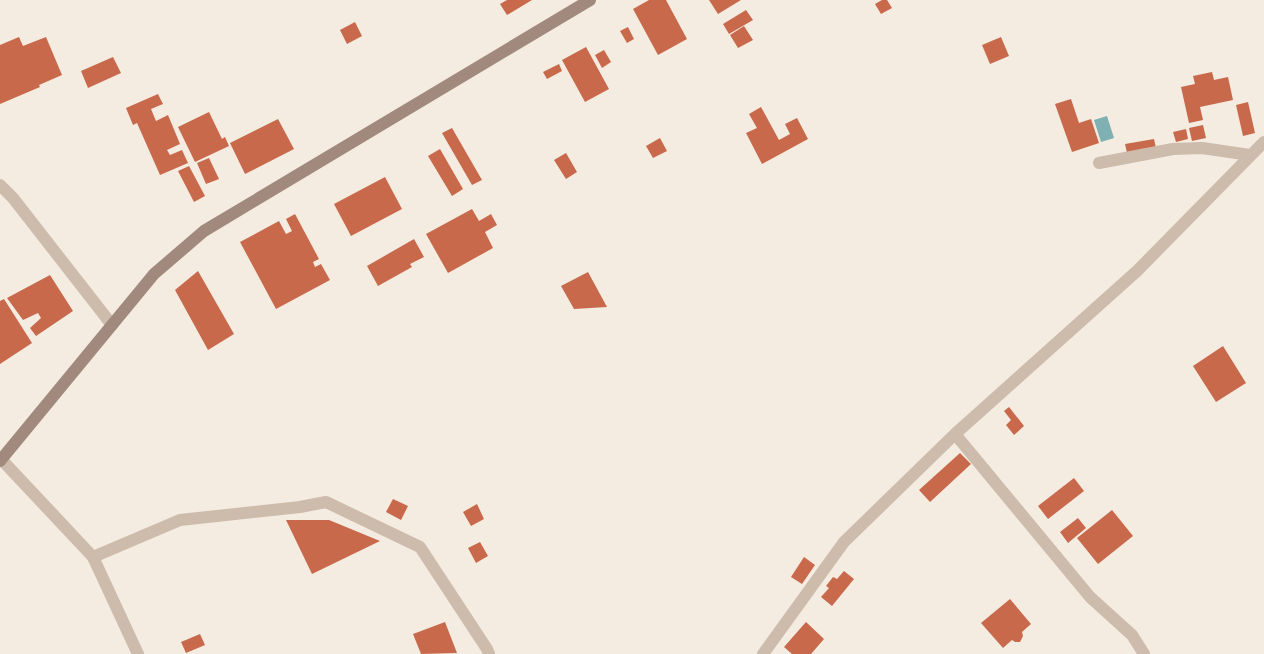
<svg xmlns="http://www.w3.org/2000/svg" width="1264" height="654" viewBox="0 0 1264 654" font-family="'Work Sans',sans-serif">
<rect width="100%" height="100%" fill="#f4ebe1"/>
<path fill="#7fb0b2" d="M1107 116 1114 138 1101 142 1094 120Z"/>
<path fill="#c8694b" d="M507 0H532L507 15 500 4Z
M649 0H666L687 39 658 55 633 9Z
M709 0H741L718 14Z
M882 0H887L892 8 881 14 875 4Z
M746 10 753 20 729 34 723 24Z
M355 22 362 36 347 44 340 30Z
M744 26 753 40 738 48 730 35Z
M628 27 634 39 627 43 620 31Z
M19 37 23 46 46 37 62 75 39 85 40 87 0 104V45Z
M1001 37 1009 56 990 64 982 45Z
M586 47 609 89 585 102 562 60Z
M604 50 611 62 602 68 595 55Z
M113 57 121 73 88 88 81 71Z
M559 64 562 71 547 79 543 72Z
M1212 72 1214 80 1228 77 1233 100 1200 107 1203 120 1189 123 1181 87 1195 84 1193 76Z
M158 94 163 104 151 109 156 121 168 115 180 144 167 150 170 155 182 150 188 163 160 175 137 123 133 125 126 108Z
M1071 99 1079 123 1091 119 1099 143 1072 152 1055 104Z
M1248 102 1255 133 1243 136 1236 105Z
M761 107 779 140 790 134 785 124 797 118 808 139 762 164 746 133 757 128 749 114Z
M209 112 222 139 225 137 229 146 195 162 178 127Z
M278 119 294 149 245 174 230 143Z
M1203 125 1206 138 1192 141 1189 128Z
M452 128 482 180 472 185 442 133Z
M1186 129 1188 139 1176 142 1173 132Z
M660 138 667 151 653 158 646 146Z
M1154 139 1156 148 1127 153 1125 144Z
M440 149 463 189 452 196 428 156Z
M566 153 577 172 566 179 554 160Z
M209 158 219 179 206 184 197 163Z
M189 166 205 196 194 202 178 171Z
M385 177 402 209 351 236 334 204Z
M472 209 479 221 491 214 497 225 485 232 493 248 448 273 426 234Z
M295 214 319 259 313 262 315 267 321 264 330 280 276 309 240 242 279 221 286 234 292 231 286 219Z
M414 239 424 257 410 264 412 267 378 286 367 266Z
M198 271 234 334 208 350 175 290Z
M588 272 607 307 574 309 561 286Z
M50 275 73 311 36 336 30 328 41 318 38 313 23 320 7 298Z
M4 299 32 343 0 364V301Z
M1223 346 1246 383 1216 402 1193 366Z
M1009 407 1024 426 1014 435 1006 425 1011 420 1004 411Z
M960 453 971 464 930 502 919 490Z
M1074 478 1084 491 1048 519 1038 506Z
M393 499 408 506 401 520 386 512Z
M477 504 484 519 471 526 463 512Z
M1112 510 1133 536 1098 564 1077 538Z
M1078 518 1086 528 1068 543 1060 532Z
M286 520H329L380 541 312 574Z
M480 542 488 556 476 563 468 548Z
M804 557 815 565 802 584 791 577Z
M844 571 854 579 832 606 821 597 829 588 826 586 833 577 837 579Z
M1010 599 1031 624 1022 632 1023 636 1020 642H1015L1012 640 1003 648 981 623Z
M445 622 457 653 421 654 413 634Z
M806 622 824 639 811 654H792L784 647Z
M200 634 205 645 186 653 181 642Z"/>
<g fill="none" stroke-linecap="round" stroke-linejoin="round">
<path stroke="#cdbbac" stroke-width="12" d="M1099 163 1173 149 1202 148 1250 155
M0 185 13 198 112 325
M955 434 1090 597 1132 635 1144 654
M2 460 93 557 138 654
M763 654 844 542 955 434 1137 271 1264 142"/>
<path stroke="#cdbbac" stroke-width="12" d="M93 557 180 520 300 507 326 502 420 547 487 649 489 654"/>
<path stroke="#a18a7d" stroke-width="12" d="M0 461 154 274 204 231 590 0"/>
</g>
</svg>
